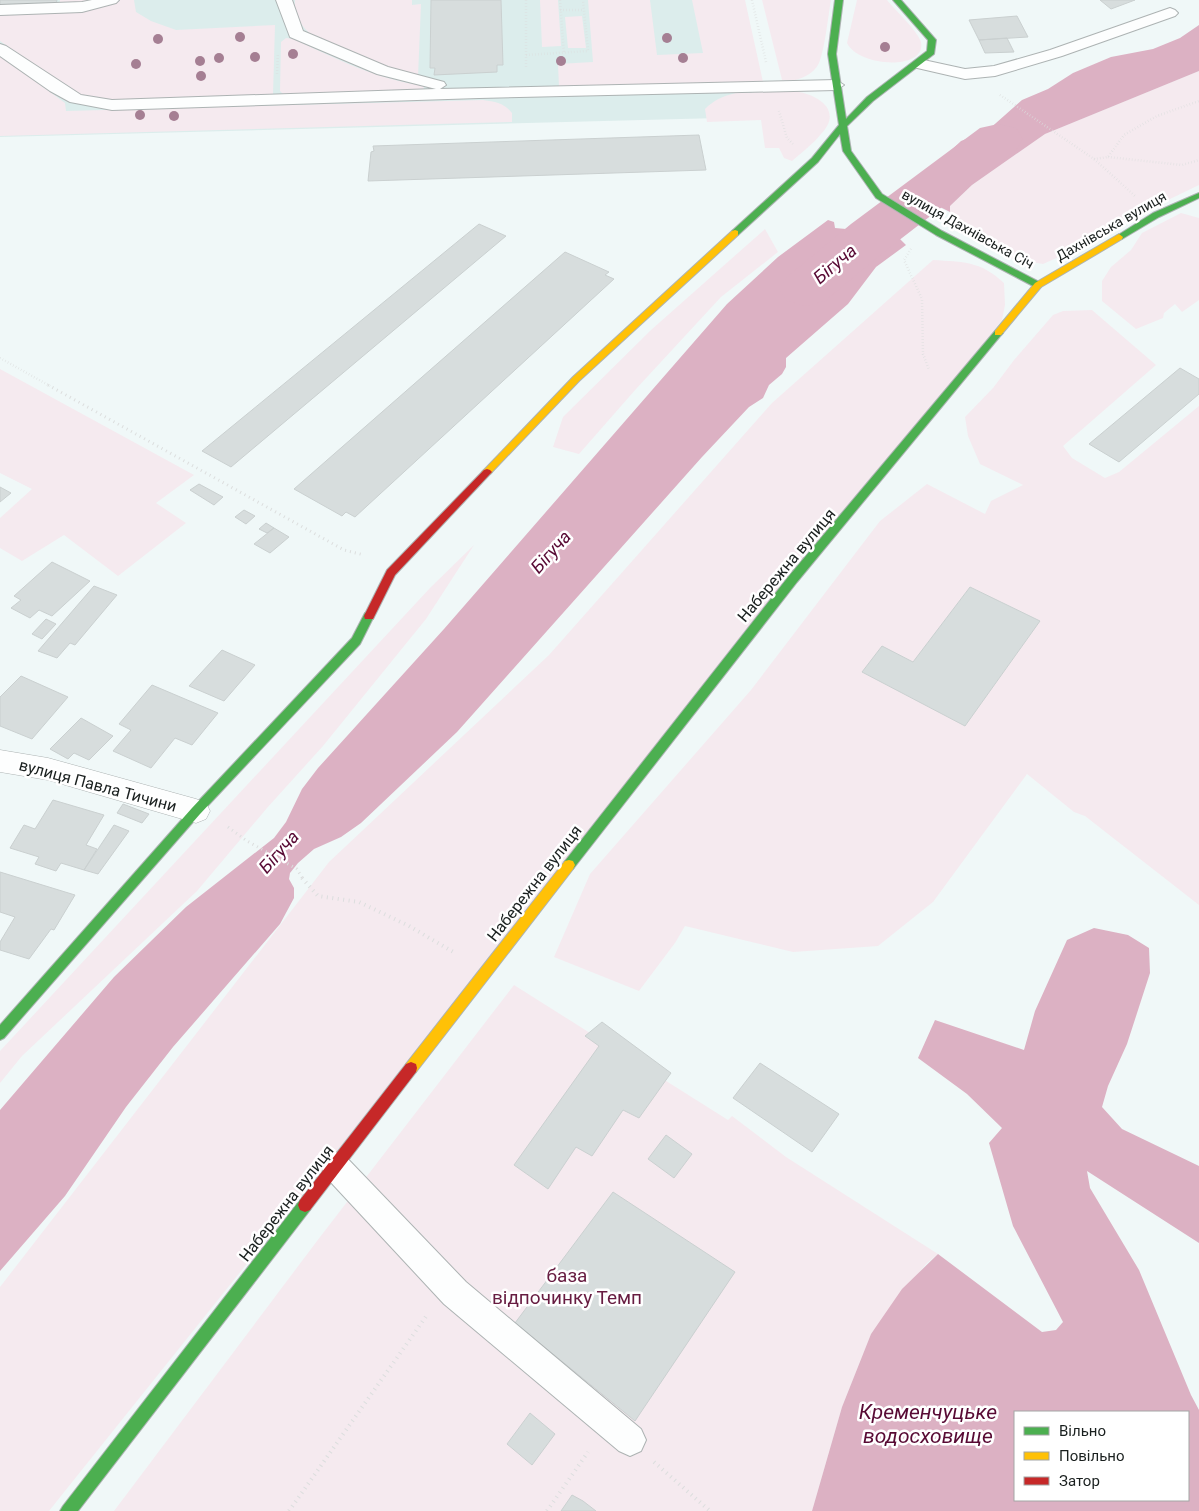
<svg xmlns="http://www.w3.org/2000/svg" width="1199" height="1511" viewBox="0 0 1199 1511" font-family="Roboto,sans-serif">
<rect width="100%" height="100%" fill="#f0f8f8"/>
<path fill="#dcedec" d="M0 0H730L758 117 0 137Z"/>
<path fill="#f5eaef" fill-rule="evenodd" d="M60 0H134L136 12 151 21 176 30 275 25 273 95 116 102 79 96 0 41V15L59 5Z
M295 0H412V5L421 4 418 77 409 76 317 39C304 30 293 17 295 0Z
M540 0H558L561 46 542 47Z
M588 0H650L657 55 703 53 692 0H745L763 82 559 87 558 64 593 62Z
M762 0H831C828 17 825 48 819 63 813 76 794 83 782 80Z
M857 0H887C895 10 918 31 921 42 927 71 858 67 847 43Z
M582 16 586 48H568L565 17Z
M286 38 294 39C336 59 377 79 424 86L423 91 284 95 280 91 281 42Z
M0 55 65 103 66 111 483 100C496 102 504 103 512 113V122L0 136Z
M1199 71V185L1143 212 1090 243 1043 264 1013 259 943 224 956 215 950 212V206L972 185 1045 134Z
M794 91C817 94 844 110 821 134 813 144 802 152 792 161L784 158 779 148H765L761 120 707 122 705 109C714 100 723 96 736 93Z
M1181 213 1199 218V300L1182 312 1175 304 1164 313 1163 318 1136 329 1102 301V281L1111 267 1131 250 1142 233Z
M765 229 778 252 721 297 636 389 579 454 553 447 563 417 651 330Z
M933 260C963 262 981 261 1004 283L1005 305 1002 320 49 1511H0V1287L329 862 549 655 772 403Z
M1092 310 1156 365 1063 446 1072 458 1105 478 1119 472 1199 406V905L1085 816 1074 812 1027 774 933 902 878 946 793 952 685 926 675 943 639 991 554 957 590 874 751 690 880 521 927 484 985 514 991 501 1023 485 980 464 968 436 965 417 993 388 1014 360 1053 315 1063 311ZM970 587 1040 621 965 726 862 672 882 646 913 662Z
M0 369 194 475 156 503 186 523 118 576 64 535 22 561 0 548V518L32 489 0 473Z
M474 545 426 619 323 746 267 808 197 891 22 1056 0 1083V1051L430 588Z
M514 985 728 1120 732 1116 786 1157 938 1254 926 1264 871 1334 842 1407 812 1511H114L317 1241Z"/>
<path fill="#dcb1c3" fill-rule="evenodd" d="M1199 25V71L1045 134 972 185 950 206V212L902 188 943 158 961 141 987 131 1022 100 1048 89 1073 73 1111 57 1153 49 1180 38Z
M828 220 834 222 835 228 846 229 865 221 899 238 906 245 876 267 848 304 786 358V367L782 374 769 385 763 398 749 407 702 457 457 732 361 823 341 837 314 849 298 863 290 873 289 879 294 888V898L280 924 173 1047 126 1107 65 1196 0 1271V1110L114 977 186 907 274 838 286 822 302 789 318 768 444 629 727 304 778 257Z
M1094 928 1128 935 1149 948 1150 973 1127 1044 1108 1086 1102 1107 1122 1129 1199 1166V1243L1087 1171 1090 1188 1139 1270 1191 1395 1199 1410V1511H812L842 1407 871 1334 902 1289 938 1254 1042 1332 1056 1330 1063 1322 1013 1226 989 1143 1002 1128 967 1094 918 1058 935 1020 1024 1050 1035 1011 1067 940ZM1015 1412H1188V1500H1015Z"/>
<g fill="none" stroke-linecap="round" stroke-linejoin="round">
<path fill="#dcb1c3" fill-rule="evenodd" d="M998 124 1016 128 1023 139 1016 150 889 248 825 301 806 306 787 301 779 289 787 277 851 224 980 128Z"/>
</g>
<path fill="#d7dddd" stroke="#cad0d0" d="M0 0H57L56 4 0 6Z
M431 0H501L503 65H497V72L434 75 435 68H430Z
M1100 0H1135L1111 9Z
M1017 16 1028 37 979 40 969 20Z
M1007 38 1014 52 985 53 979 40Z
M699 135 706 170 368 181 371 152 374 151 373 146Z
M479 224 506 236 231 467 202 451Z
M565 252 609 272 605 275 614 279 355 517 346 512 342 516 294 489Z
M1180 368 1199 379V394L1119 462 1089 444Z
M199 484 223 497 214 505 190 490Z
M0 487 11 493 0 502Z
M244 510 255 516 246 524 235 517Z
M266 523 274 528 267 533 259 529Z
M274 528 289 537 270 553 254 544Z
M52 562 90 581 52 616 39 610 30 618 11 608 21 600 14 596Z
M94 586 117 595 75 645 70 643 57 658 38 651Z
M970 587 1040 621 965 726 862 672 882 646 913 662Z
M46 619 56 624 42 639 32 634Z
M222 650 255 665 224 701 189 686Z
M21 676 68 697 32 739 0 726V697Z
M152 685 218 713 192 745 175 738 151 768 113 751 131 730 119 724Z
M81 718 113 736 89 760 74 753 68 759 50 749Z
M53 800 104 815 86 845 97 849 84 870 61 863 56 871 35 864 39 857 10 848 24 825 35 829Z
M123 804 149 814 142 823 117 813Z
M114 825 129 831 98 874 84 870Z
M0 872 75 895 54 930 51 929 29 959 0 950V942L15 917 0 912Z
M602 1022 671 1073 639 1118 623 1110 592 1156 576 1147 548 1189 514 1165 599 1046 585 1036Z
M760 1063 839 1114 812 1152 733 1098Z
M666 1135 692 1154 674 1178 648 1159Z
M613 1192 735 1272 635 1421 515 1323Z
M530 1413 555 1434 532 1465 507 1444Z
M572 1495 583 1501 596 1511H561Z"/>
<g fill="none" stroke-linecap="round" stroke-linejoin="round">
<defs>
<path id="lane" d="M92 0H119L116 3 82 12 0 15V5L82 2Z
M276 0H292L303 31 388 67 444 82 446 85 440 89 836 80 844 85 836 90 479 98 112 110 70 102 50 91 0 56V44L6 46 81 95 112 100 436 89 377 74 290 37Z
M1170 8 1175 10 1178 13 1175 16 1062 56 995 76 965 79 913 67 911 64 919 59 965 69 994 66 1050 50Z
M335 1152 345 1156 466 1282 641 1429 646 1440 641 1451 630 1456 619 1451 444 1304 325 1176 321 1166 325 1156Z"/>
<path id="street" d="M0 750 48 758 196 799 206 803 210 811 206 819 196 823 48 780 0 772Z"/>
<path id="fast" d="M835 0H843L836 54 846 119 867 97 927 51 928 40 893 0H901L936 40 934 54 873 101 847 126 851 151 882 194 942 231 1041 283V287H1035L936 235 876 198 843 151 840 134 818 162 738 235H732V231L812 158 839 125 828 54Z
M1199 193V198L1159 217 1122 239H1116L1115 237 1153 213Z
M998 330 1003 333 1001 335 797 582 573 869 569 870 565 869 563 865 565 861 789 576 995 331Z
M369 612 374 616 360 644 200 814 4 1038 0 1040V1025L192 808 352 638 365 613Z
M305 1198 310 1200 312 1205 310 1210 78 1511H60L63 1506 300 1200Z"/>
<path id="slow" d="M735 230 738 231V235L579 381 490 474H484L482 472 484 470 573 377 732 231Z
M1119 234 1123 237 1122 239 1041 287 1001 335H995V331L1035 283Z
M569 860 573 861 575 865 573 869 416 1072 411 1074 406 1072 405 1068 406 1064 565 861Z"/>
<path id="jam" d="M487 469 490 470 492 472 490 474 395 575 373 619H365L364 616 387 570 484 470Z
M411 1062 416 1064 417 1068 416 1072 310 1210 305 1212 300 1210 298 1205 300 1200 406 1064Z"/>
</defs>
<use href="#lane" stroke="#adb3b3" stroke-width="2"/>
<use href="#street" stroke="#adb3b3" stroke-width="1"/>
<use href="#fast" stroke="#adb3b3" stroke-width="2"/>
<use href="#slow" stroke="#adb3b3" stroke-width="2"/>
<use href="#jam" stroke="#adb3b3" stroke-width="2"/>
<path stroke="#dcdede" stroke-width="2.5" stroke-dasharray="0.5 2.5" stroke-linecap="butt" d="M526 0V67
M560 0 564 53
M752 0 766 62
M560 10H584
M526 55 588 51 583 0
M277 74 278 53
M1000 95 1094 159 1135 196
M779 111 787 138 793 144
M1108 157 1182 165 1199 160
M1094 159 1108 157 1124 135 1157 116 1199 101
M911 249 904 260 922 299 923 354 929 370
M0 358 50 386"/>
<path stroke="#dcdede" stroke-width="3" stroke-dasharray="1 4" stroke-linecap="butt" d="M48 385 344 550 364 555
M228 827 247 841 297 869 303 879"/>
<path stroke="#dcdede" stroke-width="4" stroke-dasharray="1 4.5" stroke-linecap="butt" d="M302 878 318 896 359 902 409 926 455 953
M654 1462 710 1511
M289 1511 427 1315
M547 1511 588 1452"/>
<use href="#lane" fill="#fdfefe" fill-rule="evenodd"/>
<use href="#street" fill="#fdfefe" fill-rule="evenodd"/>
<use href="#fast" fill="#4caf50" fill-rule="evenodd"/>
<use href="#slow" fill="#ffc107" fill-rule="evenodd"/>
<use href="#jam" fill="#c62828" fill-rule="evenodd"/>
</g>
<g fill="#a57f93">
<circle cx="240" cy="37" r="5"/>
<circle cx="667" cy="38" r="5"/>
<circle cx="158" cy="39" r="5"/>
<circle cx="885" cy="47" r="5"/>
<circle cx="293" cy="54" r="5"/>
<circle cx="255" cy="57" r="5"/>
<circle cx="219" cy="58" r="5"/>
<circle cx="683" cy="58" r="5"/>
<circle cx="200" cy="61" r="5"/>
<circle cx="561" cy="61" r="5"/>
<circle cx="136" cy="64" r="5"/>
<circle cx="201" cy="76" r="5"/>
<circle cx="140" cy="115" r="5"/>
<circle cx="174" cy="116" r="5"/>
</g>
<g text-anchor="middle" stroke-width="5" stroke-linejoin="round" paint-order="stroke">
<g font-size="14" fill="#1a201f" stroke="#fff">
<text transform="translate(1111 226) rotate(-30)" y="5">Дахнівська вулиця</text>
<text transform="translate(968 229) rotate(29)" y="5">вулиця Дахнівська Січ</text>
</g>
<g font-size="16" fill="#1a201f" stroke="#fff">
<text transform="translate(786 565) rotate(-50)" y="6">Набережна вулиця</text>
<text transform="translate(98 785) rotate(15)" y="6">вулиця Павла Тичини</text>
<text transform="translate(534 883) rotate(-52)" y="6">Набережна вулиця</text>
<text transform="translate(286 1203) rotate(-52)" y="6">Набережна вулиця</text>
</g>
<g font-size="18" font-style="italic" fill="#580a34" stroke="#fff">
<text transform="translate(835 264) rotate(-40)" y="6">Бігуча</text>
<text transform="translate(551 552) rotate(-48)" y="6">Бігуча</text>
<text transform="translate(279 852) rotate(-48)" y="6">Бігуча</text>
</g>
<g font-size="19" fill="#671c41" stroke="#fff">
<text x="567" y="1282">база<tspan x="567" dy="22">відпочинку Темп</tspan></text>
</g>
<g font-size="21" font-style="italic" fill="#580a34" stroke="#fff">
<text x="928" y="1419">Кременчуцьке<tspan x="928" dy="24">водосховище</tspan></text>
</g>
</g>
<rect x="1014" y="1411" width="175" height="90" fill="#ffffff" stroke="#a3a6a5"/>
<rect x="1024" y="1427" width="25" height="8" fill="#4caf50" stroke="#a3a6a5"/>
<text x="1059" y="1436" font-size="15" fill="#1a201f">Вільно</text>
<rect x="1024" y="1452" width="25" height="8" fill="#ffc107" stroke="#a3a6a5"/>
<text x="1059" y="1461" font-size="15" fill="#1a201f">Повільно</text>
<rect x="1024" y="1477" width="25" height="8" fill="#c62828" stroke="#a3a6a5"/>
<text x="1059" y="1486" font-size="15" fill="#1a201f">Затор</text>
</svg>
